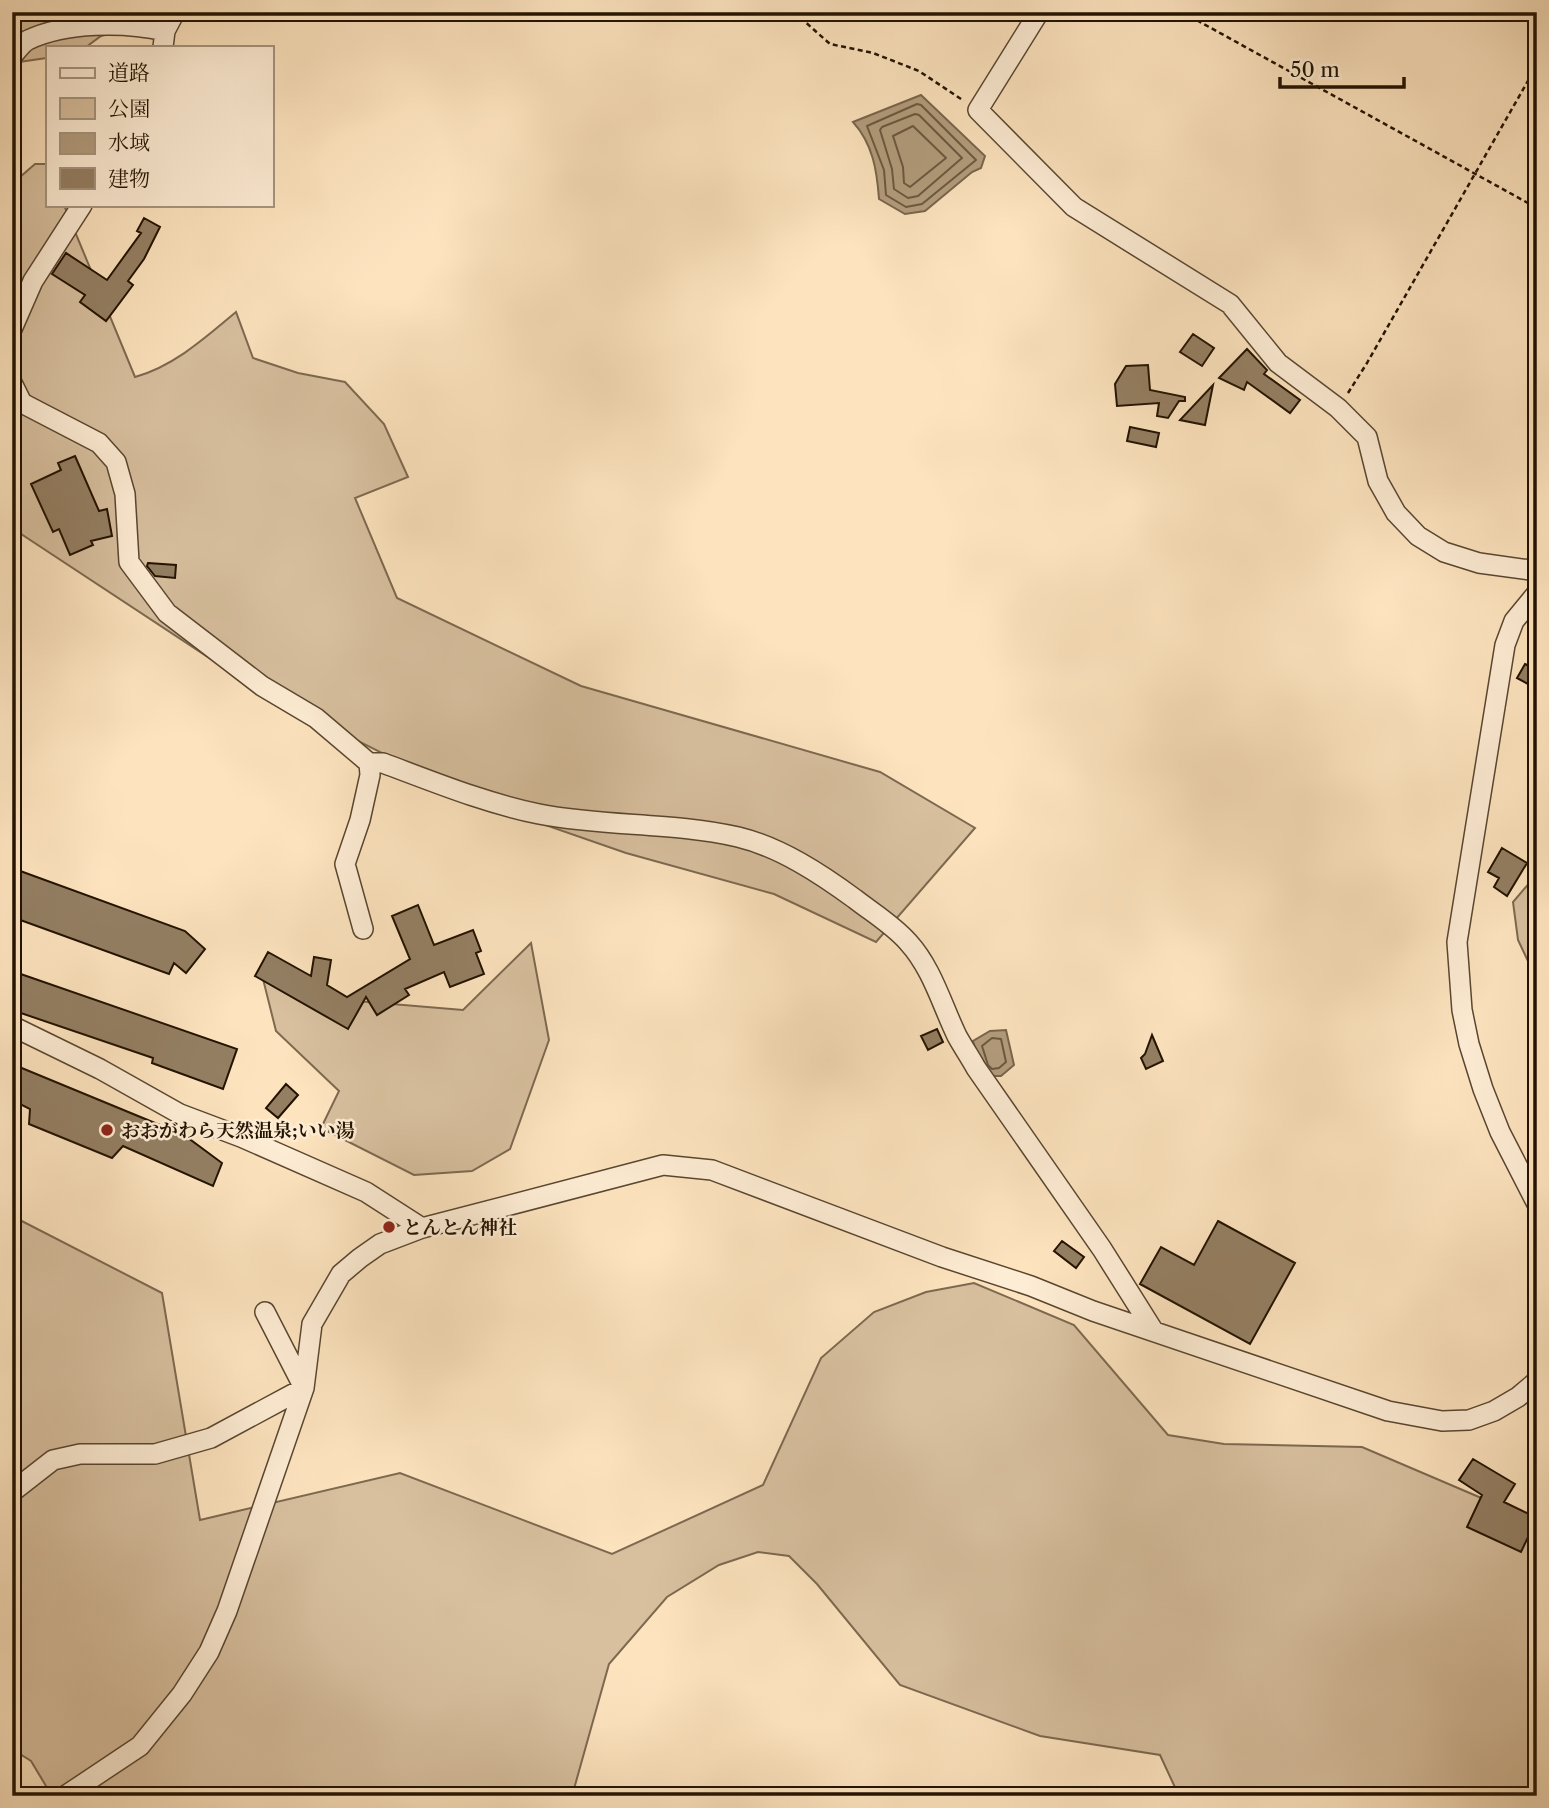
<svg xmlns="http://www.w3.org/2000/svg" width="1549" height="1808" viewBox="0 0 1549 1808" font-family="'Libre Caslon Text','Noto Serif JP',serif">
<rect width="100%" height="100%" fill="#fde4bf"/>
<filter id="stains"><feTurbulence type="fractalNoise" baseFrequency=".00286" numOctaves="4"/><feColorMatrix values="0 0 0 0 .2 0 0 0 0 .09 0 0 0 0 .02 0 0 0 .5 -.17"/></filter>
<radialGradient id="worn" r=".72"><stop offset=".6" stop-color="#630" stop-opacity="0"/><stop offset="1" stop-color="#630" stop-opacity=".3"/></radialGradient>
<path fill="#d8c09f" stroke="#7d6950" stroke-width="2" d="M12 12H154L126 29 101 36 86 47H47V58L12 63Z
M35 164H47V205H64L135 377C174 366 205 338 236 312L253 358 298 373 345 382 384 424 408 477 355 498 397 598 581 686 880 772 975 828 876 942 774 894 626 853 482 803 264 694 12 528V184Z
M1537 874V980L1518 940 1513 902Z
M531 943 549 1040 510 1149 472 1171 414 1175 321 1128 339 1091 276 1031 263 979 308 997 463 1010Z
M12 1216 162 1293 200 1520 400 1473 612 1554 763 1485 821 1358 874 1312 926 1292 974 1283 1074 1325 1168 1435 1224 1444 1362 1447 1486 1500 1532 1532 1537 1539V1796H1179L1160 1755 1040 1736 900 1685 817 1584 789 1556 758 1552 719 1565 667 1597 609 1664 572 1796H52L31 1761 12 1749Z"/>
<path fill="#b39d7e" stroke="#79654c" stroke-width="2" d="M921 95 985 156 981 168 972 172 925 211 905 214 879 199C877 171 873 144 853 122Z
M1006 1030 1014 1065 1001 1076H990L977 1055 973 1041 990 1031Z"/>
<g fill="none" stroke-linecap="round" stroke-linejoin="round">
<path stroke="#6a583f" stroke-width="2" d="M917 104 921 105 976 160 922 204 906 207 886 195 884 170 867 126Z
M915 114 919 115 962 158 918 196 908 198 894 189 892 169 880 130 882 127Z
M913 126 946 158 910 187 904 183 903 167 893 136Z
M992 1038 1001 1039 1006 1062 999 1068 992 1069 988 1065 982 1046Z"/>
<path stroke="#79654c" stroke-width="5" d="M1534 12 1537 14"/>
</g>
<path fill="#947f63" stroke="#221200" stroke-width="2" d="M144 218 160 227 144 259 128 281 133 285 106 321 80 302 85 295 52 274 66 253 107 280 141 233 137 231Z
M1193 334 1214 348 1202 366 1180 352Z
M1247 349 1267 370 1264 374 1300 400 1290 413 1247 382 1244 390 1219 378Z
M1148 365 1150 390 1185 397V401H1179L1168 418 1157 416 1159 403 1117 406 1115 384 1126 366Z
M1213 385 1205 425 1180 420Z
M1130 427 1159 433 1156 447 1127 441Z
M75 456 99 511 107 509 112 536 91 541 93 545 70 555 59 529 53 532 31 484 61 470 58 463Z
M148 563 176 565 175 578 155 576 147 566Z
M1525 664 1537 670V689L1517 678Z
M1502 848 1527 863 1507 896 1494 887 1499 878 1488 872Z
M12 868 185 931 205 949 186 973 174 963 169 974 12 917Z
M418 905 434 945 473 930 481 951 476 953 484 974 450 987 444 972 405 989 409 995 377 1015 366 997 348 1029 255 976 268 952 311 976 314 957 331 960 327 985 347 997 410 959 392 916Z
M12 971 237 1049 223 1089 152 1063 153 1058 12 1010Z
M937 1029 943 1042 928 1050 921 1036Z
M1152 1035 1163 1061 1146 1069 1141 1058 1145 1054Z
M12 1064 184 1135 222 1163 213 1186 123 1146 112 1158 29 1124 30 1109 12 1100Z
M286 1084 298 1095 278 1118 266 1108Z
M1218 1221 1295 1263 1250 1344 1140 1284 1161 1247 1194 1265Z
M1062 1241 1084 1257 1076 1268 1054 1251Z
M1473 1459 1515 1484 1504 1502 1537 1518 1521 1552 1467 1527 1482 1495 1459 1480Z"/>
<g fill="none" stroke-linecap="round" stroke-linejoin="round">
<defs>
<path id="minor" d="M1039 12 978 110 1074 207 1230 304 1278 363 1338 408 1367 437 1378 481 1396 513 1418 536 1444 552 1479 563 1537 571
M163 47 165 31 175 12
M12 56C17 51 22 43 28 40 66 22 124 22 165 31
M12 329 33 281 82 205
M12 383 22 403 99 443 116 462 125 494 129 562 167 613 262 686 316 718 369 763H383C434 782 485 803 539 814 605 827 673 822 738 837 780 847 821 874 855 899 873 913 893 925 908 942 932 968 942 1005 957 1036 963 1047 970 1057 976 1068L1102 1249 1153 1330
M1537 593 1514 621 1505 645 1457 942 1462 1010 1469 1044 1483 1089 1500 1132 1537 1204
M363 929 345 864 360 820 370 775 369 763
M12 1026 100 1069 180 1114 241 1137 366 1192 422 1228
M265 1312 304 1388
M12 1492 53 1460 80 1454H155L211 1438 304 1388
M65 1796 140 1746 182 1694 209 1652 227 1611 304 1388 312 1324 341 1274 360 1258 380 1244 422 1228 663 1165 712 1170 942 1257 1031 1286 1093 1311 1388 1411 1442 1421 1469 1420 1494 1411 1518 1397 1537 1381"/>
</defs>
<use href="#minor" stroke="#594630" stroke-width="22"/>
<path stroke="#221200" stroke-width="2.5" stroke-dasharray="5 3.5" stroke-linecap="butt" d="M794 12 830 44 873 53 919 71 964 101
M1182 12 1537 208
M1348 393 1367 363 1537 65"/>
<use href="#minor" stroke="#feedd5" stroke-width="19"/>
</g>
<g fill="#8f2418" stroke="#feedd5" stroke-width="2.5">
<circle cx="107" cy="1130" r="7"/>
<circle cx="389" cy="1227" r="7"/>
</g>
<g text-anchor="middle" stroke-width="5" stroke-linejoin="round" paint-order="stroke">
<g font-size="19" font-weight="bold" fill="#221200" stroke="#feedd5" text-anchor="start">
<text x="121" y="1137">おおがわら天然温泉;いい湯</text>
<text x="403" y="1234">とんとん神社</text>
</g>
</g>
<rect width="1549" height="1808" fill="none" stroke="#fde4bf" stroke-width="42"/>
<rect x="14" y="14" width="1521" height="1780" fill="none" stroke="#221200" stroke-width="3.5"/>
<rect x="21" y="21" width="1507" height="1766" fill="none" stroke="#221200" stroke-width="2"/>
<rect x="46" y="46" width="228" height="161" fill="#feedd5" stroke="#a69580" stroke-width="2"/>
<rect x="60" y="68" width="35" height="10" fill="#feedd5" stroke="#a69580" stroke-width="2"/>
<text x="108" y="80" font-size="21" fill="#221200">道路</text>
<rect x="60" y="98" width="35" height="21" fill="#d8c09f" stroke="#a69580" stroke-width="2"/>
<text x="108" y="116" font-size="21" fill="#221200">公園</text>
<rect x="60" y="133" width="35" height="21" fill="#b39d7e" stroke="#a69580" stroke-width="2"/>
<text x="108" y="150" font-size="21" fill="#221200">水域</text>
<rect x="60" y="168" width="35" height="21" fill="#947f63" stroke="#a69580" stroke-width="2"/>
<text x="108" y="186" font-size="21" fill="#221200">建物</text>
<path d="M1280 77v10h124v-10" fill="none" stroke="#221200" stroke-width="3.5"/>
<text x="1290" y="77" font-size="21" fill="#221200" stroke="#feedd5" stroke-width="5" paint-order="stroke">50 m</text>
<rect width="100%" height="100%" filter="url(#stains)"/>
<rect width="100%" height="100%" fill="url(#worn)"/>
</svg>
